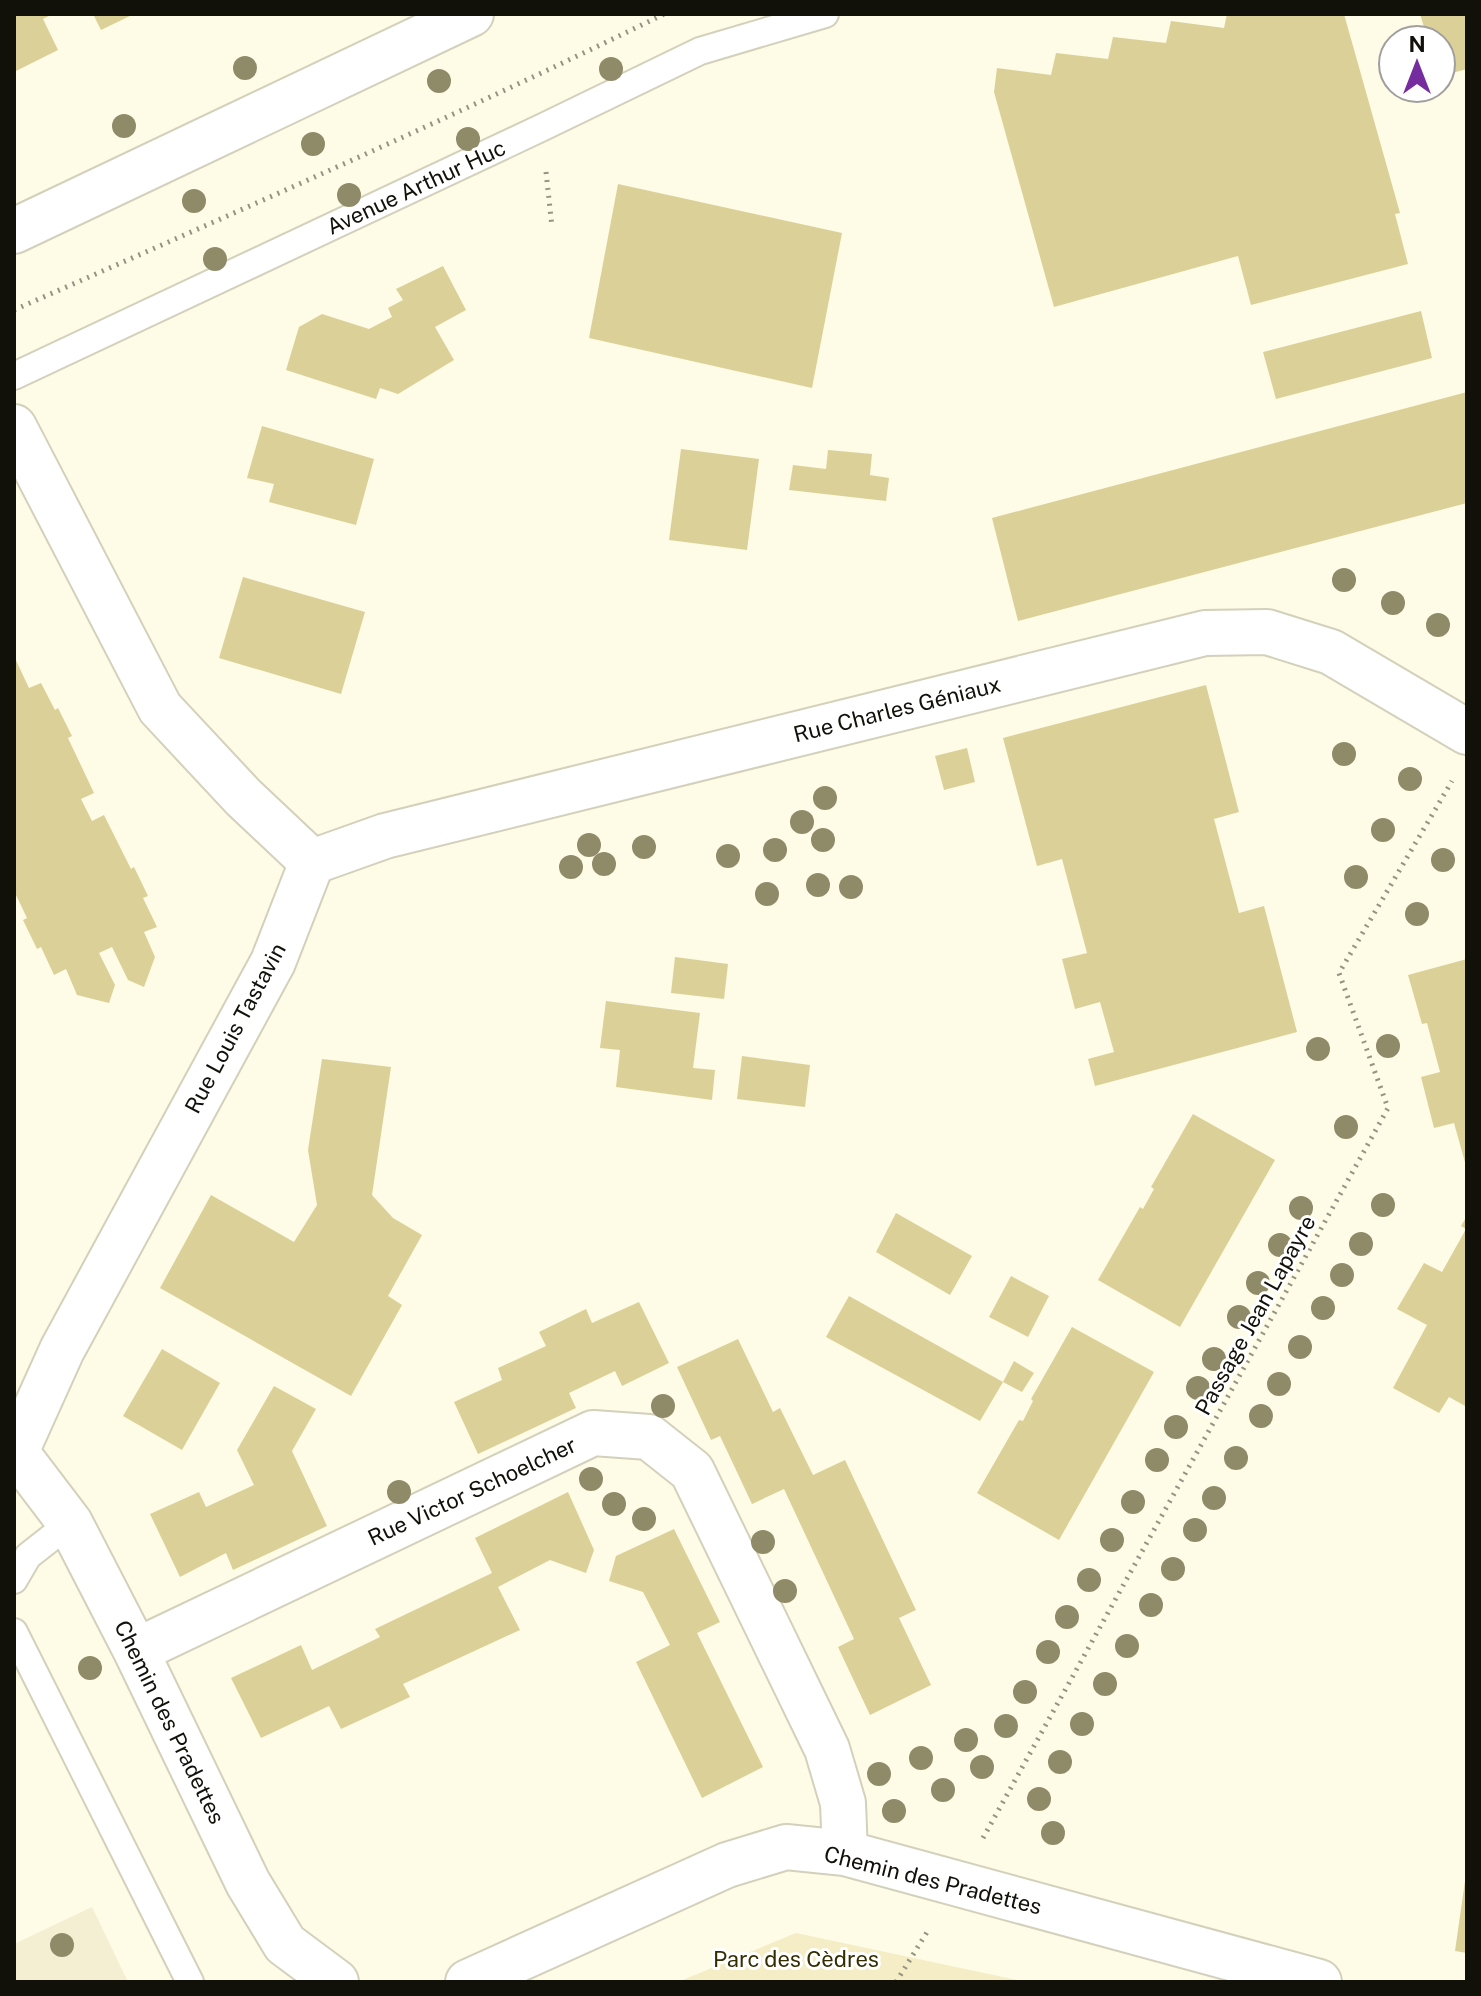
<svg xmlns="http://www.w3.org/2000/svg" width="1481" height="1996" viewBox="0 0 1481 1996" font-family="'Public Sans',sans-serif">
<rect width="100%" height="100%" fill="#fefbe6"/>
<path fill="#f4efd3" d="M92 1907 128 1982H14V1944Z"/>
<path fill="#f4edc5" d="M796 1933 1026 1982H678Z"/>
<path fill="#dbd198" d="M14 14H53L43 19 58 50 14 72Z
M93 14H134L101 30Z
M1227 14H1344L1400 213 1395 214 1408 264 1251 305 1238 256 1054 307 994 92 997 68 1051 75 1056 53 1108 59 1113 37 1166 43 1171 21 1224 28Z
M1420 14H1467V69L1441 76V40H1428Z
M618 184 842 233 812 388 589 338Z
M443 266 466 310 435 327 454 360 398 394 380 388 376 399 286 370 299 327 322 314 369 329 392 317 388 308 403 300 396 289Z
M1421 311 1432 358 1276 399 1263 352Z
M1467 392V503L1018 621 992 518Z
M262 426 374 459 356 525 269 502 274 484 247 478Z
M681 449 759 459 747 550 669 540Z
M828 450 872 454 870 475 889 478 886 501 789 490 793 465 826 469Z
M243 577 365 612 341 694 219 658Z
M14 656 29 688 41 683 55 710 58 708 72 736 68 738 94 793 81 799 92 821 104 815 131 869 134 867 148 896 143 898 157 927 144 932 155 957 144 987 128 980 112 947 99 953 115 985 109 1003 77 995 66 969 54 975 41 947 37 949 23 920 27 918 14 891Z
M1206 685 1239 812 1214 819 1239 913 1264 906 1297 1032 1095 1086 1088 1059 1114 1052 1100 1002 1075 1009 1062 959 1087 953 1062 859 1037 866 1003 738Z
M967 748 975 782 944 790 935 756Z
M675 957 728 964 724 999 671 993Z
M1467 959V1166H1466L1454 1123 1434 1128 1421 1077 1440 1072 1427 1023 1422 1024 1408 975Z
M606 1001 700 1013 693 1068 715 1070 712 1100 616 1087 620 1050 600 1048Z
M742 1056 810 1065 805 1107 737 1099Z
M322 1059 391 1067 372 1195 393 1218 422 1235 388 1296 402 1305 351 1396 160 1288 211 1195 294 1242 317 1205 308 1150Z
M1193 1114 1275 1160 1180 1327 1098 1280 1140 1207 1143 1209 1154 1189 1151 1187Z
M896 1213 972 1256 950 1295 876 1252Z
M1467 1216V1407L1449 1397 1439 1413 1393 1388 1427 1325 1397 1309 1424 1263 1442 1272 1466 1229 1461 1226Z
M1011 1276 1049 1296 1028 1337 989 1317Z
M849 1296 1003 1382 980 1421 826 1337Z
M639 1302 669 1363 622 1386 615 1371 569 1393 576 1408 478 1454 454 1402 502 1380 498 1368 546 1346 539 1332 586 1309 592 1323Z
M1072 1327 1154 1372 1059 1540 977 1493 1019 1420 1023 1421 1033 1401 1031 1399Z
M738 1339 773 1412 780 1408 813 1475 845 1460 916 1610 899 1618 931 1685 870 1715 838 1647 854 1639 784 1489 752 1504 720 1436 711 1440 677 1367Z
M162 1349 220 1383 182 1450 123 1416Z
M1014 1361 1034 1373 1022 1392 1003 1382Z
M274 1386 316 1409 292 1451 327 1526 233 1570 226 1553 180 1577 150 1514 199 1492 206 1507 254 1485 237 1450Z
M568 1492 594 1550 586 1573 550 1560 498 1587 520 1630 403 1684 410 1697 341 1729 329 1706 261 1738 231 1678 301 1645 312 1670 380 1637 375 1629 492 1573 475 1538Z
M674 1529 720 1622 697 1633 763 1767 702 1798 636 1662 670 1645 643 1592 609 1581 616 1556Z
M1465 1881H1467V1953L1455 1951Z"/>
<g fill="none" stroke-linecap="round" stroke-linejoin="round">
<defs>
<path id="service" d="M14 376 541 128 700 51 825 14
M14 1580 28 1556 70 1523
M14 1632 190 1982"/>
<path id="minor" d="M14 427 160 708 243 797 312 862 273 962 62 1350 16 1452
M312 862 385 836 1205 633 1267 632 1331 652 1467 732
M14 1452H16L70 1523 136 1651 248 1883 285 1944 336 1982
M136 1651 593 1433 649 1437 692 1471 827 1749 843 1803 845 1853
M468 1982 727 1865 786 1847 845 1853 1319 1982"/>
<path id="tertiary" d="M14 231 471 14"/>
</defs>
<use href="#service" stroke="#d3d0bb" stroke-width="30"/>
<use href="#minor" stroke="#d3d0bb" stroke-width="48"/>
<use href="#tertiary" stroke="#d3d0bb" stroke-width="48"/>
<path stroke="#959384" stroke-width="5" stroke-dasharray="2 6" stroke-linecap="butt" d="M546 172 552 227
M14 310C232 214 450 119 664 14
M983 1838 1388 1108 1339 973 1452 781
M896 1982 929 1929"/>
<use href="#service" stroke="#fff" stroke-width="26"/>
<use href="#minor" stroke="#fff" stroke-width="44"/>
<use href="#tertiary" stroke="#fff" stroke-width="44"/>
</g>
<g fill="#8f8a68">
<circle cx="245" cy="68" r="12"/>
<circle cx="611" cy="69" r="12"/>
<circle cx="439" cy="81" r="12"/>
<circle cx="124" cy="126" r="12"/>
<circle cx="468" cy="139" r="12"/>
<circle cx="313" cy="144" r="12"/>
<circle cx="349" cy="195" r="12"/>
<circle cx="194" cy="201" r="12"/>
<circle cx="215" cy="259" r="12"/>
<circle cx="1344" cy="580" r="12"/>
<circle cx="1393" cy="603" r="12"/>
<circle cx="1438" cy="625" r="12"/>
<circle cx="1344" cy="754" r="12"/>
<circle cx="1410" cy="779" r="12"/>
<circle cx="825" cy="798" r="12"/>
<circle cx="802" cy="822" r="12"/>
<circle cx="1383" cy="830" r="12"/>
<circle cx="823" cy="840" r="12"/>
<circle cx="589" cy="845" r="12"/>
<circle cx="644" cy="847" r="12"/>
<circle cx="775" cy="850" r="12"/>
<circle cx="728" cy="856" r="12"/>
<circle cx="1443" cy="860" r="12"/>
<circle cx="604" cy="864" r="12"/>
<circle cx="571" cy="867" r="12"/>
<circle cx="1356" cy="877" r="12"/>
<circle cx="818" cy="885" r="12"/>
<circle cx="851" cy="887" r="12"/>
<circle cx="767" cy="894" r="12"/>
<circle cx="1417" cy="914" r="12"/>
<circle cx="1388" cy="1046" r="12"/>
<circle cx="1318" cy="1049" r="12"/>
<circle cx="1346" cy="1127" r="12"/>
<circle cx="1383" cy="1205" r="12"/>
<circle cx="1301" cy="1208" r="12"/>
<circle cx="1361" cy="1244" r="12"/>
<circle cx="1280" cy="1245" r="12"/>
<circle cx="1342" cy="1275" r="12"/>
<circle cx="1258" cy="1283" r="12"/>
<circle cx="1323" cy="1308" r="12"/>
<circle cx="1239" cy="1317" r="12"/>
<circle cx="1300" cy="1347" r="12"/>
<circle cx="1214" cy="1359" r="12"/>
<circle cx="1279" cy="1384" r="12"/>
<circle cx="1198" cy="1388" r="12"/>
<circle cx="663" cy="1406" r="12"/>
<circle cx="1261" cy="1416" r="12"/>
<circle cx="1176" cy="1427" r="12"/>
<circle cx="1236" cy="1458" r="12"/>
<circle cx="1157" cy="1460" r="12"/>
<circle cx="591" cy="1479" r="12"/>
<circle cx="399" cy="1492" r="12"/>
<circle cx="1214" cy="1498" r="12"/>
<circle cx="1133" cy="1502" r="12"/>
<circle cx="614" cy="1504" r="12"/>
<circle cx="644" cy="1519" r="12"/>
<circle cx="1195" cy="1530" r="12"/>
<circle cx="1112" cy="1540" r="12"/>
<circle cx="763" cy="1542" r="12"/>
<circle cx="1173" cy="1569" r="12"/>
<circle cx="1089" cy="1580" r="12"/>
<circle cx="785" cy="1591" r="12"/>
<circle cx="1151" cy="1605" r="12"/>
<circle cx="1067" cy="1617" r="12"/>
<circle cx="1127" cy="1646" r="12"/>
<circle cx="1048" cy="1652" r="12"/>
<circle cx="90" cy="1668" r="12"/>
<circle cx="1105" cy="1684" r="12"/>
<circle cx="1025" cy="1692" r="12"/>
<circle cx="1082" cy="1724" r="12"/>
<circle cx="1006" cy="1726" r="12"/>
<circle cx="966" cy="1740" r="12"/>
<circle cx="921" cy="1758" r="12"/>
<circle cx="1060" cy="1762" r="12"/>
<circle cx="982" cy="1767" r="12"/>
<circle cx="879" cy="1774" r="12"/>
<circle cx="943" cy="1790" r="12"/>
<circle cx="1039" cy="1799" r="12"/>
<circle cx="894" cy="1811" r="12"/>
<circle cx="1053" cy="1833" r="12"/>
<circle cx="62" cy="1945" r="12"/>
</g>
<g text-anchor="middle" stroke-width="6" stroke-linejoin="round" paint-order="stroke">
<g font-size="22" fill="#111009" stroke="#fff">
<text transform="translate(416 187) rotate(-25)" y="8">Avenue Arthur Huc</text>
<text transform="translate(897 709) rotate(-14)" y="8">Rue Charles Géniaux</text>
<text transform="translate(235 1028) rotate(-62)" y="8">Rue Louis Tastavin</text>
<text transform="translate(1255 1315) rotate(-61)" y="8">Passage Jean Lapayre</text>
<text transform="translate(472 1491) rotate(-25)" y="8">Rue Victor Schoelcher</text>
<text transform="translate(170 1722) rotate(64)" y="8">Chemin des Pradettes</text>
<text transform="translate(933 1880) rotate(14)" y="8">Chemin des Pradettes</text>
</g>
<g font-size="22" fill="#342d00" stroke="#fff">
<text x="796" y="1967">Parc des Cèdres</text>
</g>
</g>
<rect width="1481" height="1996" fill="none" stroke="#111009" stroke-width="32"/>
<g transform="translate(1417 64)"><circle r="38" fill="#ffffff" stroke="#a09f9d" stroke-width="2"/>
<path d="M0-6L14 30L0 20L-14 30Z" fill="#742c9f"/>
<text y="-12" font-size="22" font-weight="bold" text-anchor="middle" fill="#111009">N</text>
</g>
</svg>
